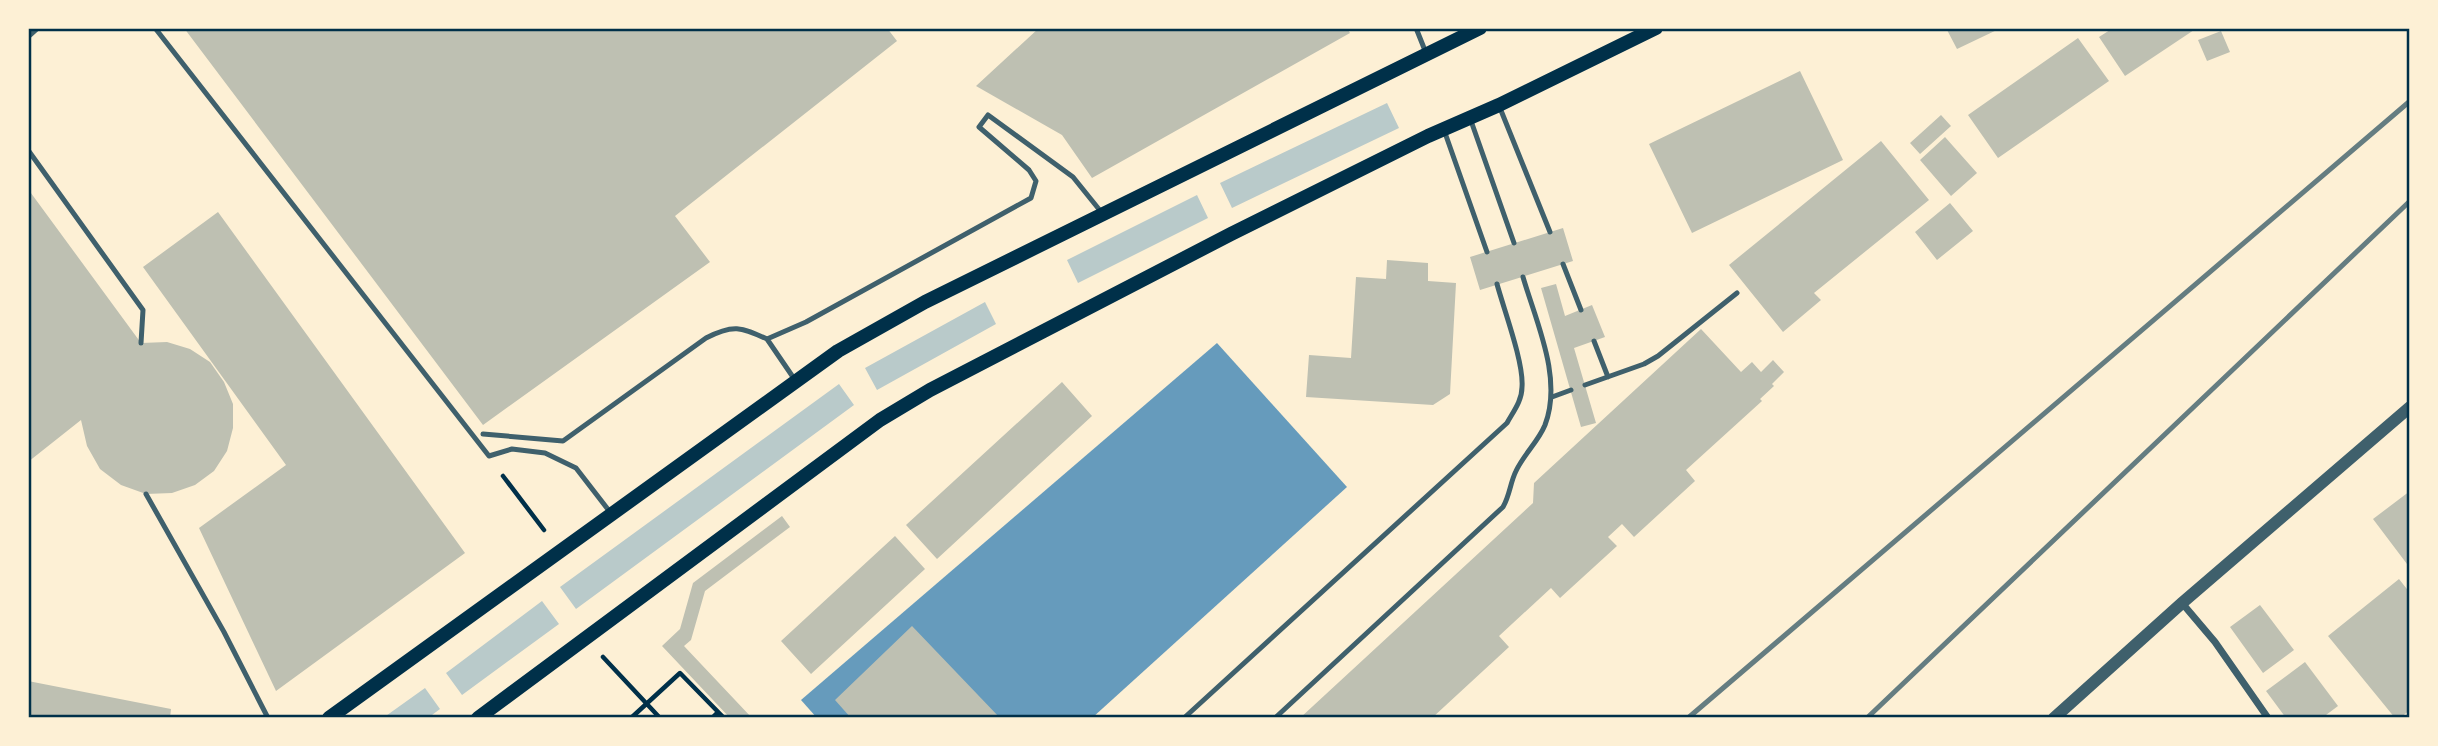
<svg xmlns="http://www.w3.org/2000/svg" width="2438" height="746" viewBox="0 0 2438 746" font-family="Quicksand,sans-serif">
<rect width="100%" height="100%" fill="#fdf0d5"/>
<path fill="#b9caca" d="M1387 103 1399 128 1232 208 1220 183Z
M1197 195 1208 218 1078 283 1067 260Z
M985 302 996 324 877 390 865 368Z
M839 384 854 405 576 609 560 587Z
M542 601 559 624 462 695 446 673Z
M425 688 440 709 428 718H383Z"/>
<path fill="#669bbc" d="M1217 343 1347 487 1092 718H817L801 700Z"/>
<path fill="#bec0b2" d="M184 28H887L897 41 675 216 710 262 483 425Z
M1039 28H1347L1350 33 1092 178 1062 135 976 86Z
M1946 28H2001L1957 49Z
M2113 28H2197L2125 76 2099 37Z
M2221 31 2230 52 2207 61 2198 40Z
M2078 38 2109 81 1998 158 1968 115Z
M1800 71 1843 160 1692 233 1649 144Z
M1941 115 1951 126 1920 154 1910 143Z
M1945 137 1977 173 1951 196 1920 160Z
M1881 141 1929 200 1814 293 1821 300 1783 332 1729 265Z
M28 189 141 343 167 342 190 349 210 362 224 382 233 404V428L227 451 214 471 195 485 172 493 146 494 121 485 100 469 87 446 81 420 28 462Z
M1950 203 1973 231 1937 260 1915 232Z
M218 212 465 553 276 691 199 528 286 465 143 267Z
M1563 228 1573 261 1480 290 1470 257Z
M1387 260 1428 263V281L1456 283 1450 394 1433 405 1306 397 1309 355 1351 358 1356 277 1386 279Z
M1556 284 1565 316 1592 305 1605 337 1574 348 1596 423 1581 427 1541 288Z
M1701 329 1741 372 1752 362 1761 372 1773 360 1784 372 1772 384 1774 386 1760 399 1762 401 1686 470 1695 481 1634 537 1622 524 1608 537 1617 546 1560 598 1551 588 1499 636 1509 647 1432 718H1300L1533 503 1534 483Z
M1062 382 1092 416 937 559 906 525Z
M2410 491V568L2373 519Z
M782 516 790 527 705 591 691 640 684 646 752 718H730L662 646 680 629 693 583Z
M895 536 925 569 811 674 781 641Z
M2399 579 2410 593V710L2400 718H2395L2328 636Z
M2260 605 2294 650 2263 673 2230 627Z
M912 626 1000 718H851L835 700Z
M2305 662 2338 706 2322 718H2286L2266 691Z
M28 681 171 709 170 718H28Z"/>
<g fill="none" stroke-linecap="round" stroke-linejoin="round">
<path stroke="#003049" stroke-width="4.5" d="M503 476 544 530
M603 657 660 718
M631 718 680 673 724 718
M712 718 718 712"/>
<path stroke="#3f606c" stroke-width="5" d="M155 28 489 456 512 449 545 453 576 468 610 512
M1416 28 1426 53
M28 37 38 28
M1500 108 1550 232
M1470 118 1514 243
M1444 130 1487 252
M28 150 143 310 141 343
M1563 264 1581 310
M767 339 795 380
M1594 341 1608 377
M1585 385 1644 364 1658 356 1737 293
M1552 397 1571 390
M483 434 563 441 706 338C733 324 741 327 767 339L806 322 1031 198 1036 181 1029 170 979 127 988 115 1073 177 1102 213
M146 494 224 632 268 718
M1184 718 1507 423C1513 412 1522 401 1522 387 1524 363 1504 310 1497 284
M1275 718 1503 507C1510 495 1510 483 1516 471 1524 454 1538 442 1545 425 1563 378 1536 322 1523 277"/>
<path stroke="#3f606c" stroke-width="7" d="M2182 603 2215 642 2268 718"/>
<path stroke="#3f606c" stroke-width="12" d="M2054 718 2182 603 2410 407"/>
<path stroke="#003049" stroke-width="14" d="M329 718 838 351 925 302 1480 28
M478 718 880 420 930 390 1231 234 1428 136 1499 105 1656 28"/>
<path stroke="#657d81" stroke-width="5" d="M1688 718 2410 101
M1867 718 2410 201"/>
</g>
<rect width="2438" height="746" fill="none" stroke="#fdf0d5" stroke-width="60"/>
<rect x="30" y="30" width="2378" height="686" fill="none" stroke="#003049" stroke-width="2.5"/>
</svg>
